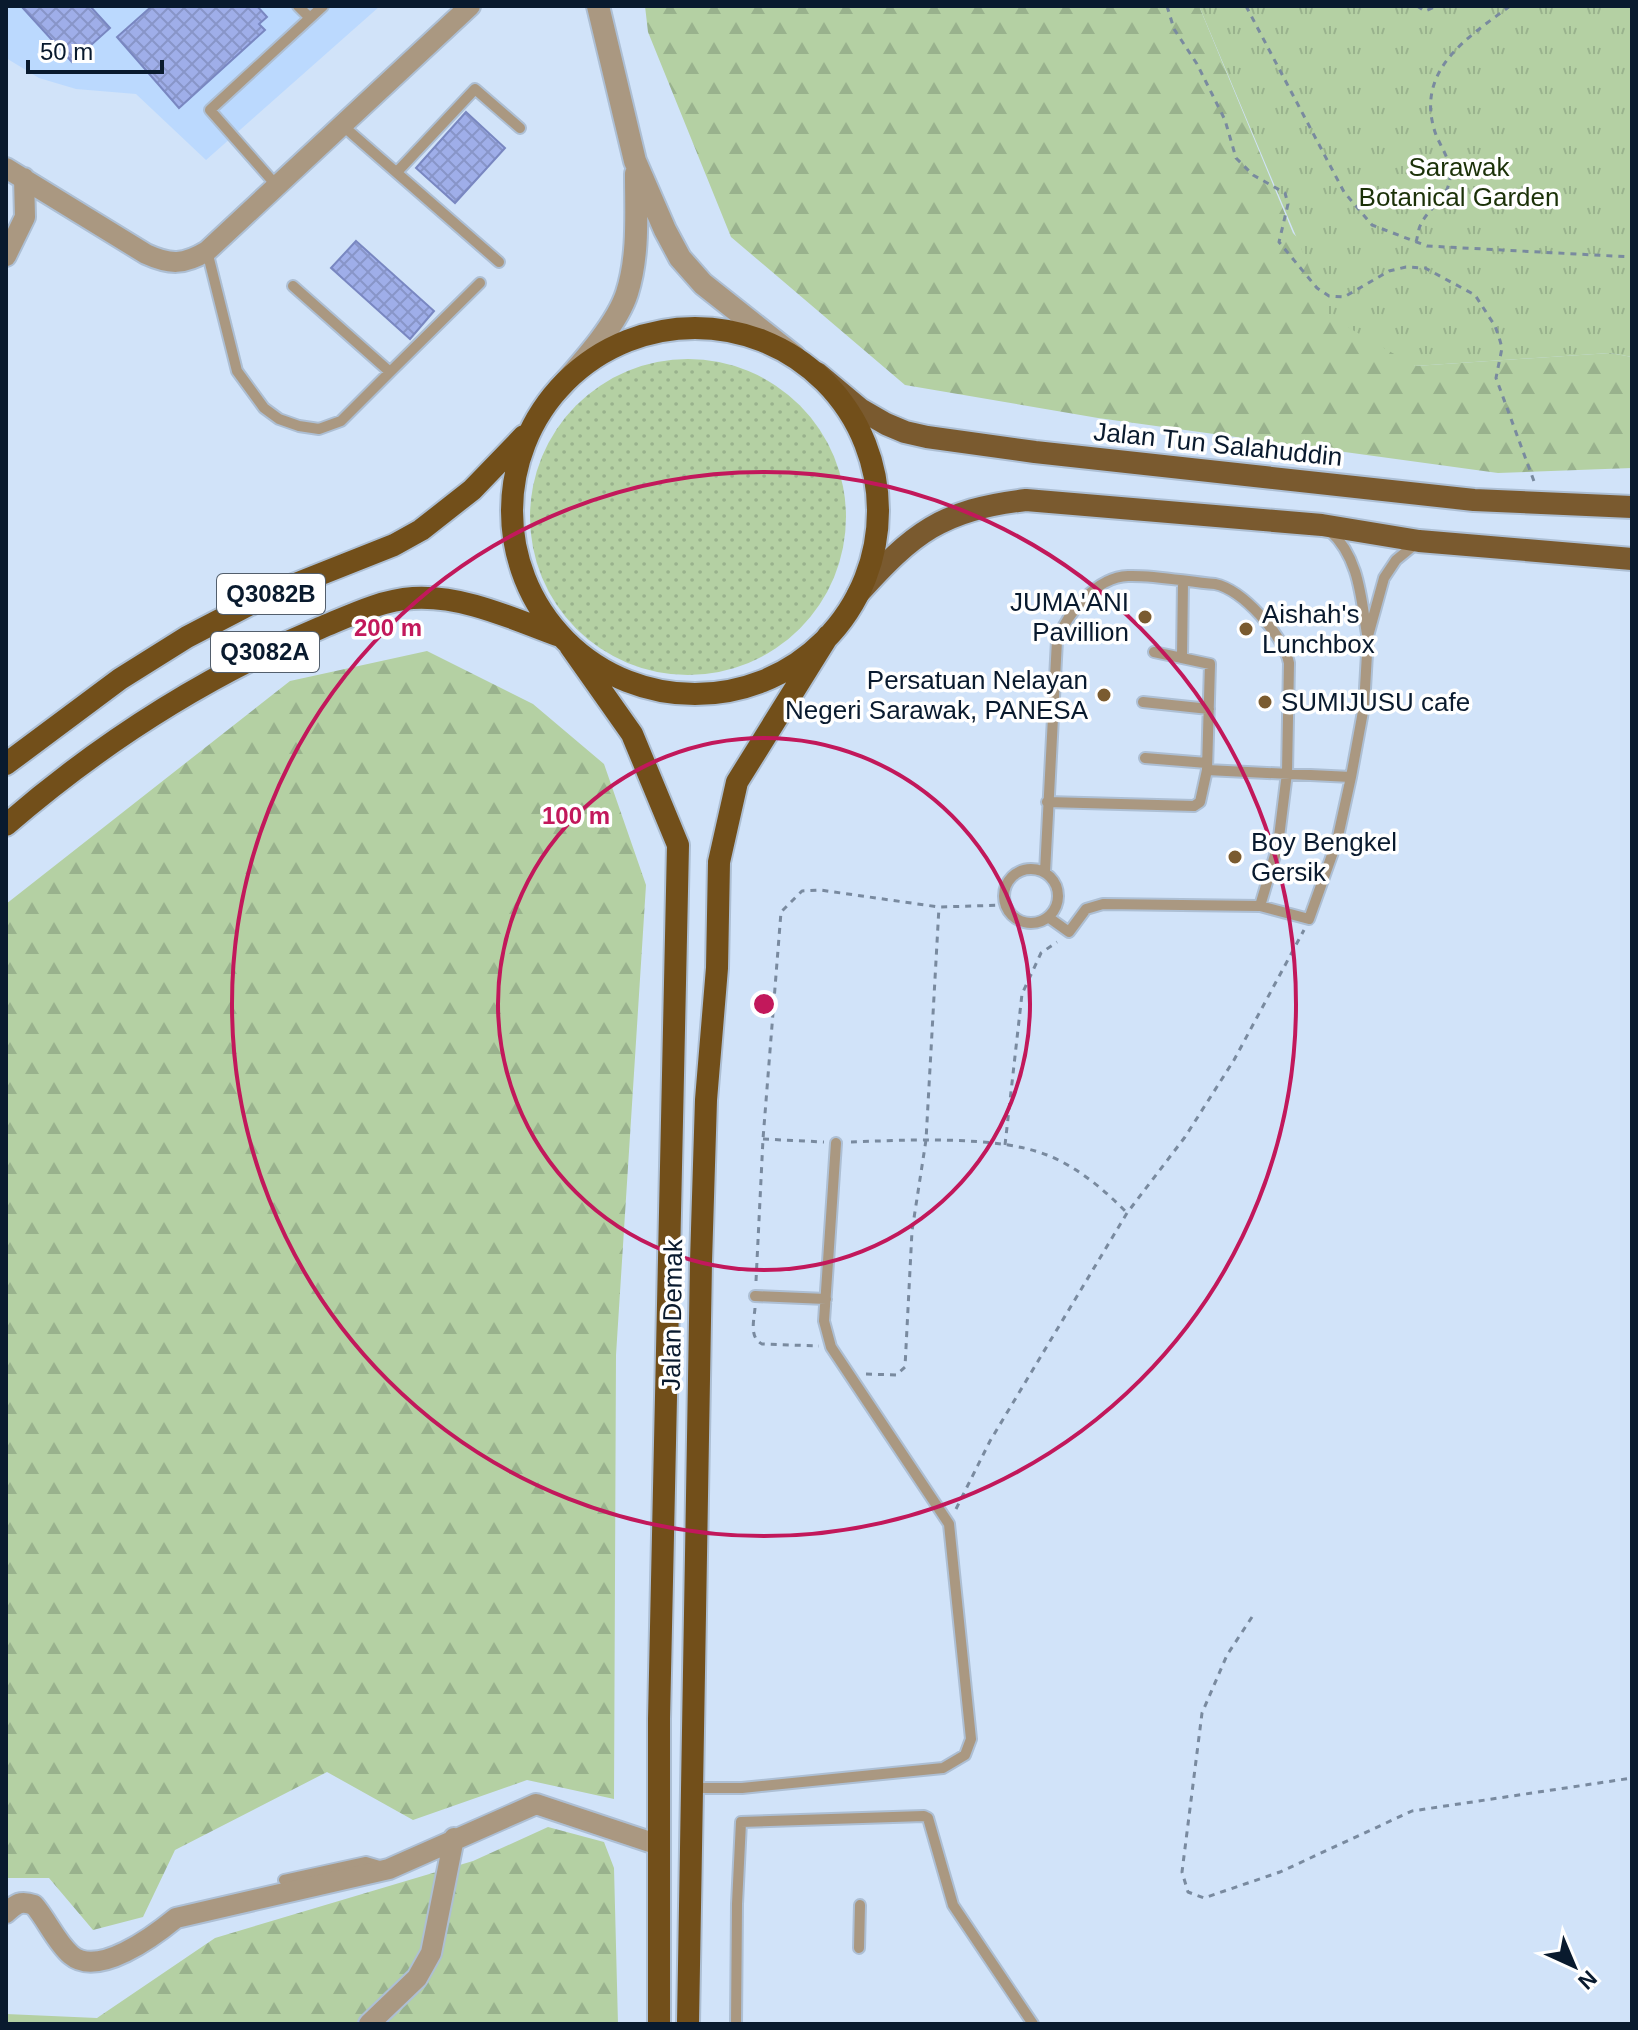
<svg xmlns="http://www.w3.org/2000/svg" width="1638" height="2030" viewBox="0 0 1638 2030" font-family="Arial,sans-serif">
<defs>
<pattern id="grass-dots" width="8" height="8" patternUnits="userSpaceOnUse" patternTransform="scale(2)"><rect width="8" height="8" fill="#b4d0a3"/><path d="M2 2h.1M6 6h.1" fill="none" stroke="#99b28d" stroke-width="1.8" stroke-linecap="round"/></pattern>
<pattern id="forest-firs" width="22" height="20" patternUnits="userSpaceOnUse" patternTransform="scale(2)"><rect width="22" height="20" fill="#b4d0a3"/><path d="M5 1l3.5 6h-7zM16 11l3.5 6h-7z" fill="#99b28d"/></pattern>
<pattern id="park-tufts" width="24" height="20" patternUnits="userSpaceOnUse" patternTransform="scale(2)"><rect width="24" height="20" fill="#b4d0a3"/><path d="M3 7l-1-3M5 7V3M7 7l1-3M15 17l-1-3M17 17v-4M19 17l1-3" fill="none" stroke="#99b28d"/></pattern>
<pattern id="building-cross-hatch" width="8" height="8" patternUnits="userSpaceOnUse" patternTransform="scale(2)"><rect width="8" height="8" fill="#9faee9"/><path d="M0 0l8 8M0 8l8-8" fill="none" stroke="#8895c8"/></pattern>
</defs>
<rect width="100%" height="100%" fill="#d1e3f9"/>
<path fill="#bbd9fe" d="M6 6H380L206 160 136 94 76 89 39 78 6 58Z"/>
<path fill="url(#grass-dots)" d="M530 517a158 158 0 1 1 316 0a158 158 0 1 1-316 0Z"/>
<path fill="url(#forest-firs)" d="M645 6H1199L1293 233 1415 366 1610 353 1632 357V468L1498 473 1098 418 905 385 731 237 648 32Z
M427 651 533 704 604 764 646 885 616 1355 614 1799 527 1780 413 1820 327 1772 175 1850 143 1917 93 1930 49 1878H6V904L290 681Z
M548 1827 604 1842 614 1868 618 2024H6V2014L97 2018 215 1938 473 1861Z"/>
<path fill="url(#park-tufts)" d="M1199 6H1632V357L1610 353 1415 366 1330 317Z"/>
<path fill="url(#building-cross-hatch)" stroke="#7987c1" stroke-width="2" d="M21 6H90L110 28 72 62Z
M152 6H257L267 17 259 24 265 30 179 108 117 37Z
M466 112 505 148 455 203 416 168Z
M356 241 434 311 410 339 331 268Z"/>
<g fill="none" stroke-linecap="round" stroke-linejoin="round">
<defs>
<path id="service" d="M298 6 310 18
M342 125 499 262
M397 172 475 89 520 128
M276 185 210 110 323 6
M207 251 237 371 264 408 279 419 299 426 319 429 341 421 390 372
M293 286 390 372 480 283
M1330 531C1359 557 1361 598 1367 634
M1182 657 1183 581
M1143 702 1209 709
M1145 758 1207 763
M1207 770 1351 777
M1047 802 1194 806 1200 802 1207 770 1210 664 1154 652
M1004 896a27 27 0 1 1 54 0a27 27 0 1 1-54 0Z
M1045 872 1057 640C1068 613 1096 577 1128 576 1156 575 1187 582 1215 584 1243 590 1283 635 1289 663L1287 773 1278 845 1260 906
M1048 917 1069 932 1086 909 1103 904 1260 906 1309 919 1337 841 1351 777 1364 706 1368 636 1384 578 1396 560 1418 542
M755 1296 826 1299
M691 1788H742L943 1768 965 1755 971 1739 949 1524 831 1347 824 1321 836 1143
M284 1880 366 1862 383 1867
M859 1948 860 1905
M736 2024 737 1904 741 1822 924 1816 928 1818 953 1905 1033 2024"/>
<path id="minor" d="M6 168 146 254C170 265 184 265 207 251L470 6
M6 256 25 217 24 178
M6 1913C16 1904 20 1900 34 1905 47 1920 56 1942 71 1955 98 1978 154 1936 176 1918L389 1869 536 1804 659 1845
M369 2024 417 1978 431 1953 454 1838"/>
<path id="tertiary" d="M598 6 635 161 665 230 680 258 703 284 794 356
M558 390C580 365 617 325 627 293 639 255 636 213 636 174"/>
<path id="primary" d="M817 373 860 409 886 424 905 432 927 437 1035 452 1474 500 1632 507
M858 594C913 533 941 510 1026 500L1322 525 1419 541 1632 559"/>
<path id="trunk" d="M512 511a183 183 0 1 1 366 0a183 183 0 1 1-366 0Z
M570 646 632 734 678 845 659 1719V2024
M6 764 120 679 187 637 268 595 394 545 421 530 472 490 524 436
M6 825C102 742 203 677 320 628 349 616 381 600 413 598 464 595 513 619 560 636
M688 2024 701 1262 706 1100 717 968 719 862 737 782 828 636"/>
</defs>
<use href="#service" stroke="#adbfd4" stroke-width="14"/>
<use href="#minor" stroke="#adbfd4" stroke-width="24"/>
<use href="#tertiary" stroke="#adbfd4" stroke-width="26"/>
<use href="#primary" stroke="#adbfd4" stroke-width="26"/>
<use href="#trunk" stroke="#adbfd4" stroke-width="26"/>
<path stroke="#798a9f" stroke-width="3" stroke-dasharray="6 6" stroke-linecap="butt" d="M1167 6 1174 29 1197 64 1225 120 1236 158 1253 175 1285 193 1288 204 1279 242 1317 288 1329 296 1344 297 1389 271 1406 267 1425 268 1475 295 1495 326 1499 337 1502 348 1496 378 1535 484
M1246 6 1344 192 1372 225 1427 246 1632 257
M1417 6 1425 11 1437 6
M1416 242C1418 236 1418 229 1421 224 1429 207 1448 199 1450 178 1452 160 1440 147 1435 132 1415 70 1467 38 1510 6
M763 1139 824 1142
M851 1142C906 1140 997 1135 1047 1155 1076 1166 1106 1191 1127 1213
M1005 1145 1022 994 1041 953 1057 942
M756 1281 763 1139 781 912 802 891 820 890 939 907 1006 905
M755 1308C754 1321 749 1337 762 1344L819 1346
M866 1374 896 1375 905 1367 912 1231 926 1140 939 907
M956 1509 990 1441 1127 1213 1185 1137 1234 1060 1304 930
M1252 1617 1227 1655 1202 1713 1182 1872 1188 1892 1204 1898 1280 1872 1412 1811 1632 1778"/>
<use href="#service" stroke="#aa9881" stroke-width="10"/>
<use href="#minor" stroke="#aa9881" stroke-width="20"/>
<use href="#tertiary" stroke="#aa9881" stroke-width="22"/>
<use href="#primary" stroke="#7a5a2f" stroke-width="22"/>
<use href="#trunk" stroke="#724f1a" stroke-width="22"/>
</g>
<g fill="none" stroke="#c2185b" stroke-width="4">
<circle cx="764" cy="1004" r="266"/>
<circle cx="764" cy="1004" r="532"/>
</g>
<g fill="#7a5b30" stroke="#fff" stroke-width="3">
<circle cx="1145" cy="617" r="8"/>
<circle cx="1246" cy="629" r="8"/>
<circle cx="1104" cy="695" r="8"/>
<circle cx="1265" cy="702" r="8"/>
<circle cx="1235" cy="857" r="8"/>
</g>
<g text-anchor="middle" stroke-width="7" stroke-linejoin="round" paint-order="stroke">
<g fill="#fff" stroke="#535f6d" stroke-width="2">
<rect x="217" y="574" width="108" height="40" rx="6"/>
<rect x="211" y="632" width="108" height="40" rx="6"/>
</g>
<g font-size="24" font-weight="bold" fill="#091a2e">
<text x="271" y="602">Q3082B</text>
<text x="265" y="660">Q3082A</text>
</g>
<g font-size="26" fill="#1b3108" stroke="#fff">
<text x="1459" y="176">Sarawak<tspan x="1459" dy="30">Botanical Garden</tspan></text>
</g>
<g font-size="26" fill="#091a2e" stroke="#fff">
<text transform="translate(1218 444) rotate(6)" y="9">Jalan Tun Salahuddin</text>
<text transform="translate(672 1315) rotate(-89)" y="9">Jalan Demak</text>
</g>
<g font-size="26" fill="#091a2e" stroke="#fff" text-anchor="start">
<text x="1129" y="611" text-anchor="end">JUMA'ANI<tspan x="1129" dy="30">Pavillion</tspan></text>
<text x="1262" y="623">Aishah's<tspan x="1262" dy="30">Lunchbox</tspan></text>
<text x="1088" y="689" text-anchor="end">Persatuan Nelayan<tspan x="1088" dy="30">Negeri Sarawak, PANESA</tspan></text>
<text x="1281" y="711">SUMIJUSU cafe</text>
<text x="1251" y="851">Boy Bengkel<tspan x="1251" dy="30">Gersik</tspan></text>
</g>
</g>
<circle cx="764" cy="1004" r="12" fill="#c2185b" stroke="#fff" stroke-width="4"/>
<g font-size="24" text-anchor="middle" font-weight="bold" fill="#c2185b" stroke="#fff" stroke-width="7" stroke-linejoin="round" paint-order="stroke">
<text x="388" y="636">200 m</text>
<text x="576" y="824">100 m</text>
</g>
<rect width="1638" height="2030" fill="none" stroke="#091a2e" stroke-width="16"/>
<g transform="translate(1574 1966) rotate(136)" stroke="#ffffff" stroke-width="6" paint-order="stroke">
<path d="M0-6L14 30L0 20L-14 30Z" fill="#091a2e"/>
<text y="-12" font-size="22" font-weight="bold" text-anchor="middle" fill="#091a2e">N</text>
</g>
<path d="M28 60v12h134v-12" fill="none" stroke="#091a2e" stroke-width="4"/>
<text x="40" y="60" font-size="24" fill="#091a2e" stroke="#ffffff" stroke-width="6" paint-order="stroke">50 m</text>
</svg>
